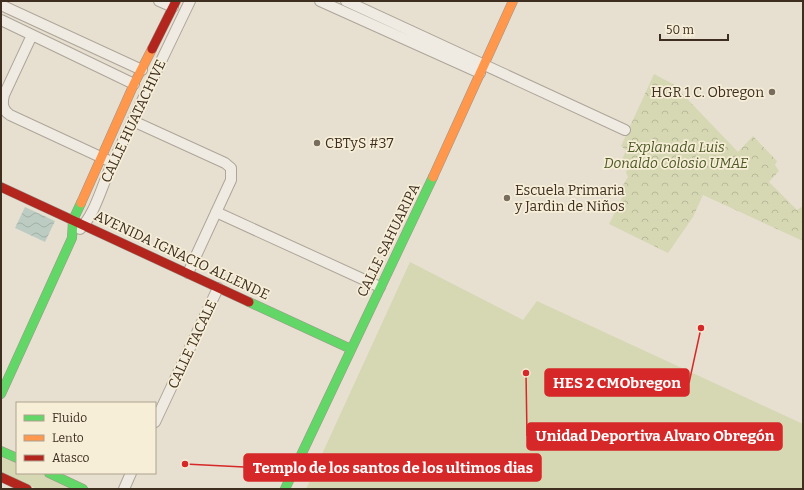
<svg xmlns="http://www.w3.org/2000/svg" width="804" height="490" viewBox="0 0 804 490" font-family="Bitter,serif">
<defs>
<pattern id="forest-crowns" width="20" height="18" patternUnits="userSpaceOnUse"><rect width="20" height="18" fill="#d6d7b3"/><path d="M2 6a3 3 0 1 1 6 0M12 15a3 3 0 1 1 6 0" fill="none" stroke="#b9b99a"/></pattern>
<pattern id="water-waves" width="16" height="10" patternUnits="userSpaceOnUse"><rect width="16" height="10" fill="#bcccc2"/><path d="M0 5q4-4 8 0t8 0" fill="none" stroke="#a2b0a6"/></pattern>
</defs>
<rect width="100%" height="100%" fill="#e7e0d1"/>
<path fill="#d6d7b3" d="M410 262 523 320 537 301 803 424V489H306Z
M1 455 17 462V473H41L75 489H37L1 472Z"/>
<path fill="url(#forest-crowns)" d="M654 74 673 84 738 152 753 136 777 161 775 165 779 171 769 182 797 210 803 206V241L703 195 693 217 668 253 609 224 623 196 621 188 628 177 626 172 629 166 622 160 626 150 621 146Z"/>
<path fill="url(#water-waves)" d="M25 207 55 221 45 242 15 228Z"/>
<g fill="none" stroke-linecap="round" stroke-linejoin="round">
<defs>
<path id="street" d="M159 1 173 7
M320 1 480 73
M346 1 625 130
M1 5 142 70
M1 20 134 84
M32 35 4 95C2 103 2 110 10 115L107 160
M133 121 225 163 231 168V180L188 273
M216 212 380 287
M80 229C95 214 101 188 110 169 136 113 163 57 190 1
M155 422 218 288
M124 489 131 473"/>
<path id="fast" d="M249 302 351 349
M1 394 72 238 73 220 81 203
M1 451 17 458
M49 473 83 489
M285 489 433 177"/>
<path id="slow" d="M433 177 513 1
M81 203 134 84 152 49"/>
<path id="jam" d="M152 49 176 1
M1 187 249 302
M1 477 27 489"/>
</defs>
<use href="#street" stroke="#ada599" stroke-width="12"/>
<use href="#fast" stroke="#9c958a" stroke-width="10"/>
<use href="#slow" stroke="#9c958a" stroke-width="10"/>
<use href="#jam" stroke="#9c958a" stroke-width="10"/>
<use href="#street" stroke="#efebe3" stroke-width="10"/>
<use href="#fast" stroke="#63d668" stroke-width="9"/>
<use href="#slow" stroke="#ff974d" stroke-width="9"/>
<use href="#jam" stroke="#b3261e" stroke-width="9"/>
</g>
<g fill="#786c5e" stroke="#f7eed8" stroke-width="1.5">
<circle cx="772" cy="92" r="4"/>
<circle cx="317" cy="143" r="4"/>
<circle cx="507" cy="198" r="4"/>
</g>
<g text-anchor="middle" stroke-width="3.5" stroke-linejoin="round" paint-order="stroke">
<g font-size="14" fill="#3d2e20" stroke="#f7eed8" text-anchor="start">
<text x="764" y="97" text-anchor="end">HGR 1 C. Obregon</text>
<text x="325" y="148">CBTyS #37</text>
<text x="515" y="195">Escuela Primaria<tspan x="515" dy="16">y Jardin de Niños</tspan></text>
</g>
<g font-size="14" fill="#3d2e20" stroke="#f7eed8">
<text transform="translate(133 121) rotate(-65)" y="5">CALLE HUATACHIVE</text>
<text transform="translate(388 240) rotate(-64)" y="5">CALLE SAHUARIPA</text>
<text transform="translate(182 255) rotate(25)" y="5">AVENIDA IGNACIO ALLENDE</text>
<text transform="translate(192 344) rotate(-65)" y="5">CALLE TACALE</text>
</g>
<g font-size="14" font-style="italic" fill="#4d5a26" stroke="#f7eed8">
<text x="676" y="152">Explanada Luis<tspan x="676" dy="16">Donaldo Colosio UMAE</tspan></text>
</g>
</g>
<path fill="none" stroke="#d62828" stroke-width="1.5" d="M701 328L689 383M526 373L527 436M185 464L244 467"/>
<g fill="#d62828" stroke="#f7eed8" stroke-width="1.5">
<circle cx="701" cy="328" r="4"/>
<circle cx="526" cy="373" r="4"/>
<circle cx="185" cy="464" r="4"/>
</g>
<g fill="#d62828" stroke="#d62828" stroke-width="1.5">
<rect x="545" y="369" width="144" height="27" rx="4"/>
<rect x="527" y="423" width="255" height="27" rx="4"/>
<rect x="244" y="454" width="297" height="27" rx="4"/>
</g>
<g font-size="15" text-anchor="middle" font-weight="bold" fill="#fff">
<text x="617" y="388">HES 2 CMObregon</text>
<text x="655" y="441">Unidad Deportiva Alvaro Obregón</text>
<text x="393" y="473">Templo de los santos de los ultimos dias</text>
</g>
<rect width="804" height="490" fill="none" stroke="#3d2e20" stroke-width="4"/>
<rect x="16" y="402" width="140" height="72" fill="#f7eed8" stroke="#ada18e"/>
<rect x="24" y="415" width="20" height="6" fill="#63d668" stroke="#ada18e"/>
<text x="52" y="422" font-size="12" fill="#3d2e20">Fluido</text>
<rect x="24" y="435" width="20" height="6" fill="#ff974d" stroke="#ada18e"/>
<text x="52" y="442" font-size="12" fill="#3d2e20">Lento</text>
<rect x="24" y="455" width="20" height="6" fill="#b3261e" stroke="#ada18e"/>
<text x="52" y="462" font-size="12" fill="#3d2e20">Atasco</text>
<path d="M660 34v6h68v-6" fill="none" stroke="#3d2e20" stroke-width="2"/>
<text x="666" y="34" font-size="12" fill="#3d2e20" stroke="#f7eed8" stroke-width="3" paint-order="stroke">50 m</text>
</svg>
